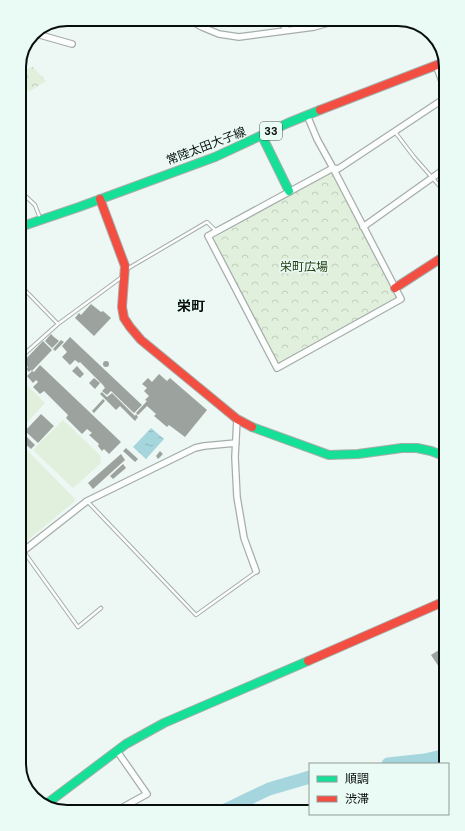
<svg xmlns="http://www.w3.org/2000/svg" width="465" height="831" viewBox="0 0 465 831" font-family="'DM Sans','Noto Sans JP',sans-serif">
<defs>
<pattern id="forest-crowns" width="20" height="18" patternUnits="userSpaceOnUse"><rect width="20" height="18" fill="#e1f0dc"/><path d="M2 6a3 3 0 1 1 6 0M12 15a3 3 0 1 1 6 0" fill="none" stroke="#c0cdbc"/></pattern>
<pattern id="water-ripples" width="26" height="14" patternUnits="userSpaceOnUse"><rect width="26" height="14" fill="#a6d6dd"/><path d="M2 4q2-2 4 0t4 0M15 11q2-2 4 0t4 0" fill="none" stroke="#8db6bc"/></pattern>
</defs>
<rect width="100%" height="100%" fill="#edf7f3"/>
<path fill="#e1f0dc" d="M23 381 45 403 21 429V383Z
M63 420 100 455 101 463 73 488 33 450Z
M21 444 76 500 22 545Z"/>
<path fill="url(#forest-crowns)" d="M33 67 46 81 30 91 19 88V70Z
M331 172 398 299 280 364 277 363 212 239Z"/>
<path fill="url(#water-ripples)" d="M151 428 164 439 146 459 133 447Z"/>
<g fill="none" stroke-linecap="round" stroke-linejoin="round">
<path stroke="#a6d6dd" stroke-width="13" d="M388 764 425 760 446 755
M225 810 269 789 310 777"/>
</g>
<path fill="#9ca39f" d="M91 304 101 312 103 311 111 318 94 336 75 318 79 313 81 315Z
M51 334 54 337 48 344 45 341Z
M54 337 59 341 52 348 48 344Z
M70 337 142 405 134 413 111 391 107 395 102 391 105 388 103 385 80 362 79 363 75 360 70 365 62 357 67 352 62 346Z
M61 340 64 342 55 351 53 349Z
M43 341 52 350 32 371 31 370 29 372 26 369 28 367 23 362Z
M103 364a3 3 0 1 1 6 0a3 3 0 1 1-6 0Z
M40 365 121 442 109 454 104 449 102 451 98 446 99 444 89 435 92 433 87 429 82 434 66 418 68 415 44 391 40 394 33 387 38 382 36 380 33 383 27 376 32 371 34 372Z
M77 366 84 374 80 378 72 371Z
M159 374 167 381 170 378 207 410 185 437 169 425 167 427 154 416 156 414 147 406 138 415 136 413 147 401 145 400 149 396 144 391 147 388 142 384 148 378 152 382Z
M94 378 100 383 95 389 89 383Z
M102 392 107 397 112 393 135 416 136 414 138 417 135 421 120 406 116 410 100 394Z
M103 399 105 401 94 413 92 411Z
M41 414 54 426 38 443 25 431Z
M27 437 35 445 31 449 23 442Z
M126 448 138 459 135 462 123 451Z
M160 451 163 454 158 459 156 456Z
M121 454 125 460 93 489 88 483Z
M123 464 126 468 113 479 110 476Z
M445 646V676L431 655Z"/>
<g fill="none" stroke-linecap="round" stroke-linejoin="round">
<defs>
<path id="lane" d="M395 132 414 157 443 190
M20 191 35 205 40 218
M127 269 207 222 216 231
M20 285 58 324
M21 357 58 324 122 277
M87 501 196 615 256 572
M24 552 78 627 101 608"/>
<path id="street" d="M188 19 202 27 219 34 239 37 314 27 342 19
M279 19 287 30
M33 33 72 44
M436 65 442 81
M307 115 317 139 333 168 401 299 277 368 208 236 333 168 338 169 442 100
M363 227 443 170
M237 419 235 457 237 497 244 538 256 571
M22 552 87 501 195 448 204 446 236 443
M116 811 147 794 117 751"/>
<path id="fast" d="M262 136 289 191
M20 227 79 207 215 157 288 123 320 110
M252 427 329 455 358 454 402 448H417L431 451 444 456
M45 805 126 744 164 723 308 661"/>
<path id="jam" d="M320 110 442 63
M100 199 125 266 122 307 124 318 130 327 141 340 237 419 252 427
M395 288 443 257
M308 661 445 601"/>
</defs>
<use href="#lane" stroke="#a6adaa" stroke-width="4.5"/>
<use href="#street" stroke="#a6adaa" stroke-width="8"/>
<use href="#fast" stroke="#a6adaa" stroke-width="10"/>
<use href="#jam" stroke="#a6adaa" stroke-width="10"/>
<use href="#lane" stroke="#fcfefd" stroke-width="2.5"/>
<use href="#street" stroke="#fcfefd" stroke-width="5.5"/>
<use href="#fast" stroke="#16e098" stroke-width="8"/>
<use href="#jam" stroke="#f24e42" stroke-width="8"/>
</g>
<g text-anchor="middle" stroke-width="3" stroke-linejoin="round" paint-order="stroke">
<rect fill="#e9fbf4" stroke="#4c5552" stroke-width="1" x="260" y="122" width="22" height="18" rx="3"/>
<g font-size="11" font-weight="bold" fill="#080e0c">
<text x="271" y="135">33</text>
</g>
<g font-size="12" fill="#080e0c" stroke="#e9fbf4">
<text transform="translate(206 146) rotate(-21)" y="4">常陸太田大子線</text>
</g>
<g font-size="12" fill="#253c0d" stroke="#e9fbf4">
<text x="304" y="271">栄町広場</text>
</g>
<g font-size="14" font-weight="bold" fill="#080e0c" stroke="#e9fbf4">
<text x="191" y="311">栄町</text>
</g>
</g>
<path d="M0 0H465V831H0ZM67 26H398A41 41 0 0 1 439 67V764A41 41 0 0 1 398 805H67A41 41 0 0 1 26 764V67A41 41 0 0 1 67 26Z" fill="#e9fbf4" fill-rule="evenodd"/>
<path fill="none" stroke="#080e0c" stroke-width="2" d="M67 26H398A41 41 0 0 1 439 67V764A41 41 0 0 1 398 805H67A41 41 0 0 1 26 764V67A41 41 0 0 1 67 26Z"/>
<rect x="309" y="763" width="140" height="52" fill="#e9fbf4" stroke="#8f9c97"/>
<rect x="317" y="776" width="20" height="6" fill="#16e098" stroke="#8f9c97"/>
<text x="345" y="783" font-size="12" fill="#080e0c">順調</text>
<rect x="317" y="796" width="20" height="6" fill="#f24e42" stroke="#8f9c97"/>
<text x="345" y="803" font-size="12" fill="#080e0c">渋滞</text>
</svg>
